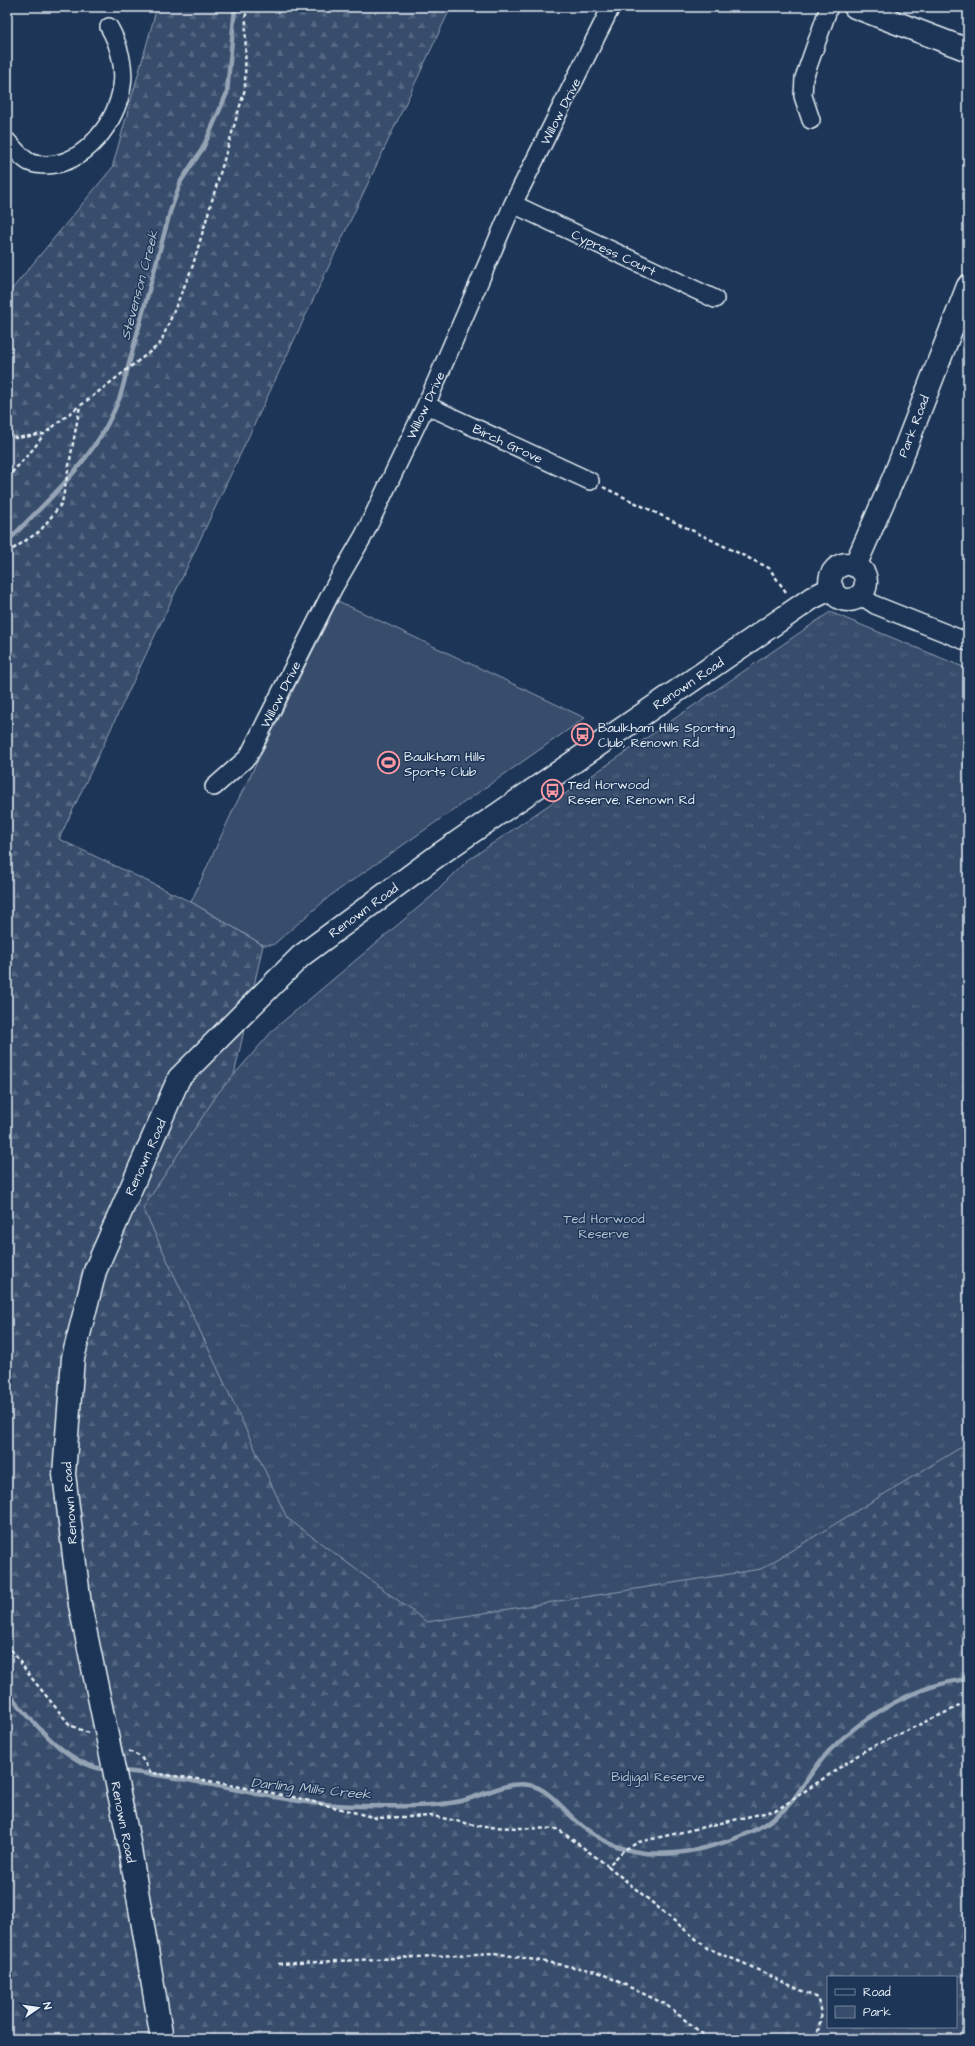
<svg xmlns="http://www.w3.org/2000/svg" width="975" height="2046" viewBox="0 0 975 2046" font-family="'Architects Daughter',sans-serif">
<defs>
<pattern id="forest-firs" width="22" height="20" patternUnits="userSpaceOnUse"><rect width="22" height="20" fill="#374d6c"/><path d="M5 1l3.5 6h-7zM16 11l3.5 6h-7z" fill="#546782"/></pattern>
<pattern id="park-tufts" width="24" height="20" patternUnits="userSpaceOnUse"><rect width="24" height="20" fill="#374d6c"/><path d="M3 7l-1-3M5 7V3M7 7l1-3M15 17l-1-3M17 17v-4M19 17l1-3" fill="none" stroke="#546782"/></pattern>
</defs>
<rect width="100%" height="100%" fill="#1d3557"/>
<filter id="ink" filterUnits="userSpaceOnUse"><feTurbulence type="fractalNoise" baseFrequency=".025" numOctaves="2"/><feDisplacementMap in="SourceGraphic" scale="8" xChannelSelector="R" yChannelSelector="G"/><feConvolveMatrix kernelMatrix="1 2 1 2 8 2 1 2 1" color-interpolation-filters="sRGB"/></filter>
<g filter="url(#ink)">
<path fill="#374d6c" stroke="#909fb2" d="M338 601 585 718 330 896 273 945H263L191 902 234 808Z"/>
<path fill="url(#forest-firs)" stroke="#909fb2" fill-rule="evenodd" d="M157 7H451L59 839 191 902 263 945 206 1201 968 1354V2039H7V295L112 168ZM828 1977H956V2027H828Z"/>
<path fill="url(#park-tufts)" stroke="#909fb2" d="M830 612 968 669V1443L761 1569 427 1622 287 1518 143 1208 218 1093 274 1029 432 896 467 861Z"/>
<g fill="none" stroke-linecap="round" stroke-linejoin="round">
<path stroke="#95a4b5" stroke-width="4.5" d="M7 542C37 511 70 481 94 446 105 431 113 414 120 397L170 212 181 181 203 148 227 93 235 7
M7 1692C34 1722 65 1765 108 1770
M121 1771C201 1777 278 1805 358 1806 392 1806 428 1808 461 1801 483 1796 506 1781 529 1785 545 1787 559 1804 570 1815 610 1855 655 1861 708 1847 739 1839 772 1826 793 1800 805 1784 815 1766 829 1751 864 1715 918 1684 968 1679"/>
<defs>
<path id="minor" d="M811 120 803 96 804 78 829 7
M7 141C14 148 20 157 29 162 35 165 41 165 47 165 85 164 117 122 122 86 125 67 119 44 109 27
M513 204 715 299
M426 405 590 481
M860 595 875 605 968 642
M214 787 248 757 334 587 364 535 426 405 513 204 611 7"/>
<path id="secondary" d="M855 7 968 50
M830 582a18 18 0 1 1 36 0a18 18 0 1 1-36 0Z
M855 566 894 477 968 286
M80 1605 64 1474 73 1358 95 1271 179 1078 301 956 437 856 812 598 832 588
M128 1837 162 2039"/>
</defs>
<use href="#minor" stroke="#e8f1f8" stroke-width="20"/>
<use href="#secondary" stroke="#e8f1f8" stroke-width="25"/>
<path stroke="#e8f1f8" stroke-width="2.5" stroke-dasharray="4 3" stroke-linecap="butt" d="M7 434 16 438 44 434 79 406
M7 478 34 448 44 434
M603 487 769 568 786 592
M7 553 40 531 62 503 80 406 160 344 192 268 245 89 246 7
M7 1644 30 1676 70 1725 88 1733
M129 1751 141 1757 151 1773 204 1780 298 1798 376 1818 433 1816 484 1827 558 1829 608 1866 624 1850 639 1842 777 1810 867 1749 968 1702
M608 1866 707 1948 743 1963 817 1998C823 2013 820 2024 816 2039
M278 1964 495 1953 596 1971 665 2004 709 2039"/>
<use href="#minor" stroke="#1d3557" stroke-width="17"/>
<use href="#secondary" stroke="#1d3557" stroke-width="22"/>
<defs>
<path id="secondary-bridge" d="M80 1605 128 1837"/>
</defs>
<use href="#secondary-bridge" stroke="#e8f1f8" stroke-width="25" stroke-linecap="butt"/>
<use href="#secondary-bridge" stroke="#1d3557" stroke-width="22"/>
</g>
</g>
<defs>
<symbol id="bus-ring" viewBox="-11 -11 22 22"><circle r="9.5" fill="#1d3557" stroke="#ff9aa2" stroke-width="1.5"/><path d="M-5-6H5V4H4V6H2V4H-2V6H-4V4H-5ZM-3.5-4V0h7V-4ZM-3.5 1.2v1.5H-2V1.2ZM2 1.2v1.5H3.5V1.2Z" fill="#ff9aa2"/></symbol>
<symbol id="stadium-ring" viewBox="-11 -11 22 22"><circle r="9.5" fill="#1d3557" stroke="#ff9aa2" stroke-width="1.5"/><path d="M0-5a6.5 5 0 1 0 0 10a6.5 5 0 1 0 0-10ZM-3.5-1.8h7v3.6h-7Z" fill="#ff9aa2"/></symbol>
</defs>
<g fill-rule="evenodd">
<use href="#bus-ring" x="570" y="722" width="25" height="25"/>
<use href="#stadium-ring" x="376" y="750" width="25" height="25"/>
<use href="#bus-ring" x="540" y="778" width="25" height="25"/>
</g>
<g text-anchor="middle" stroke-width="3" stroke-linejoin="round" paint-order="stroke">
<g font-size="13" fill="#e8f1f8" stroke="#1d3557">
<text transform="translate(560 111) rotate(-63)" y="5">Willow Drive</text>
<text transform="translate(614 252) rotate(25)" y="5">Cypress Court</text>
<text transform="translate(425 405) rotate(-65)" y="5">Willow Drive</text>
<text transform="translate(913 426) rotate(-69)" y="5">Park Road</text>
<text transform="translate(508 443) rotate(25)" y="5">Birch Grove</text>
<text transform="translate(688 683) rotate(-34)" y="5">Renown Road</text>
<text transform="translate(280 694) rotate(-63)" y="5">Willow Drive</text>
<text transform="translate(363 910) rotate(-36)" y="5">Renown Road</text>
<text transform="translate(145 1157) rotate(-66)" y="5">Renown Road</text>
<text transform="translate(69 1503) rotate(-94)" y="5">Renown Road</text>
<text transform="translate(124 1822) rotate(79)" y="5">Renown Road</text>
</g>
<g font-size="13" fill="#e8f1f8" stroke="#1d3557" text-anchor="start">
<text x="598" y="732">Baulkham Hills Sporting<tspan x="598" dy="15">Club, Renown Rd</tspan></text>
<text x="404" y="761">Baulkham Hills<tspan x="404" dy="15">Sports Club</tspan></text>
<text x="568" y="789">Ted Horwood<tspan x="568" dy="15">Reserve, Renown Rd</tspan></text>
</g>
<g font-size="13" fill="#b3c0ce" stroke="#1d3557">
<text x="604" y="1223">Ted Horwood<tspan x="604" dy="15">Reserve</tspan></text>
<text x="658" y="1781">Bidjigal Reserve</text>
</g>
<g font-size="14" font-style="italic" fill="#b7c4d1" stroke="#1d3557">
<text transform="translate(139 285) rotate(-75)" y="5">Stevenson Creek</text>
<text transform="translate(311 1788) rotate(6)" y="5">Darling Mills Creek</text>
</g>
</g>
<rect width="975" height="2046" fill="none" stroke="#1d3557" stroke-width="24"/>
<rect x="12" y="12" width="951" height="2022" fill="none" stroke="#e8f1f8" stroke-width="1.5" filter="url(#ink)"/>
<rect x="827" y="1976" width="130" height="52" fill="#1d3557" stroke="#6e8097"/>
<rect x="835" y="1989" width="20" height="6" fill="#1d3557" stroke="#6e8097"/>
<text x="863" y="1996" font-size="12" fill="#e8f1f8">Road</text>
<rect x="835" y="2006" width="20" height="12" fill="url(#park-tufts)" stroke="#6e8097"/>
<text x="863" y="2016" font-size="12" fill="#e8f1f8">Park</text>
<g transform="translate(38 2008) rotate(77)" stroke="#1d3557" stroke-width="3" paint-order="stroke">
<path d="M0-3L7 15L0 10L-7 15Z" fill="#e8f1f8"/>
<text y="-6" font-size="11" font-weight="bold" text-anchor="middle" fill="#e8f1f8">N</text>
</g>
</svg>
